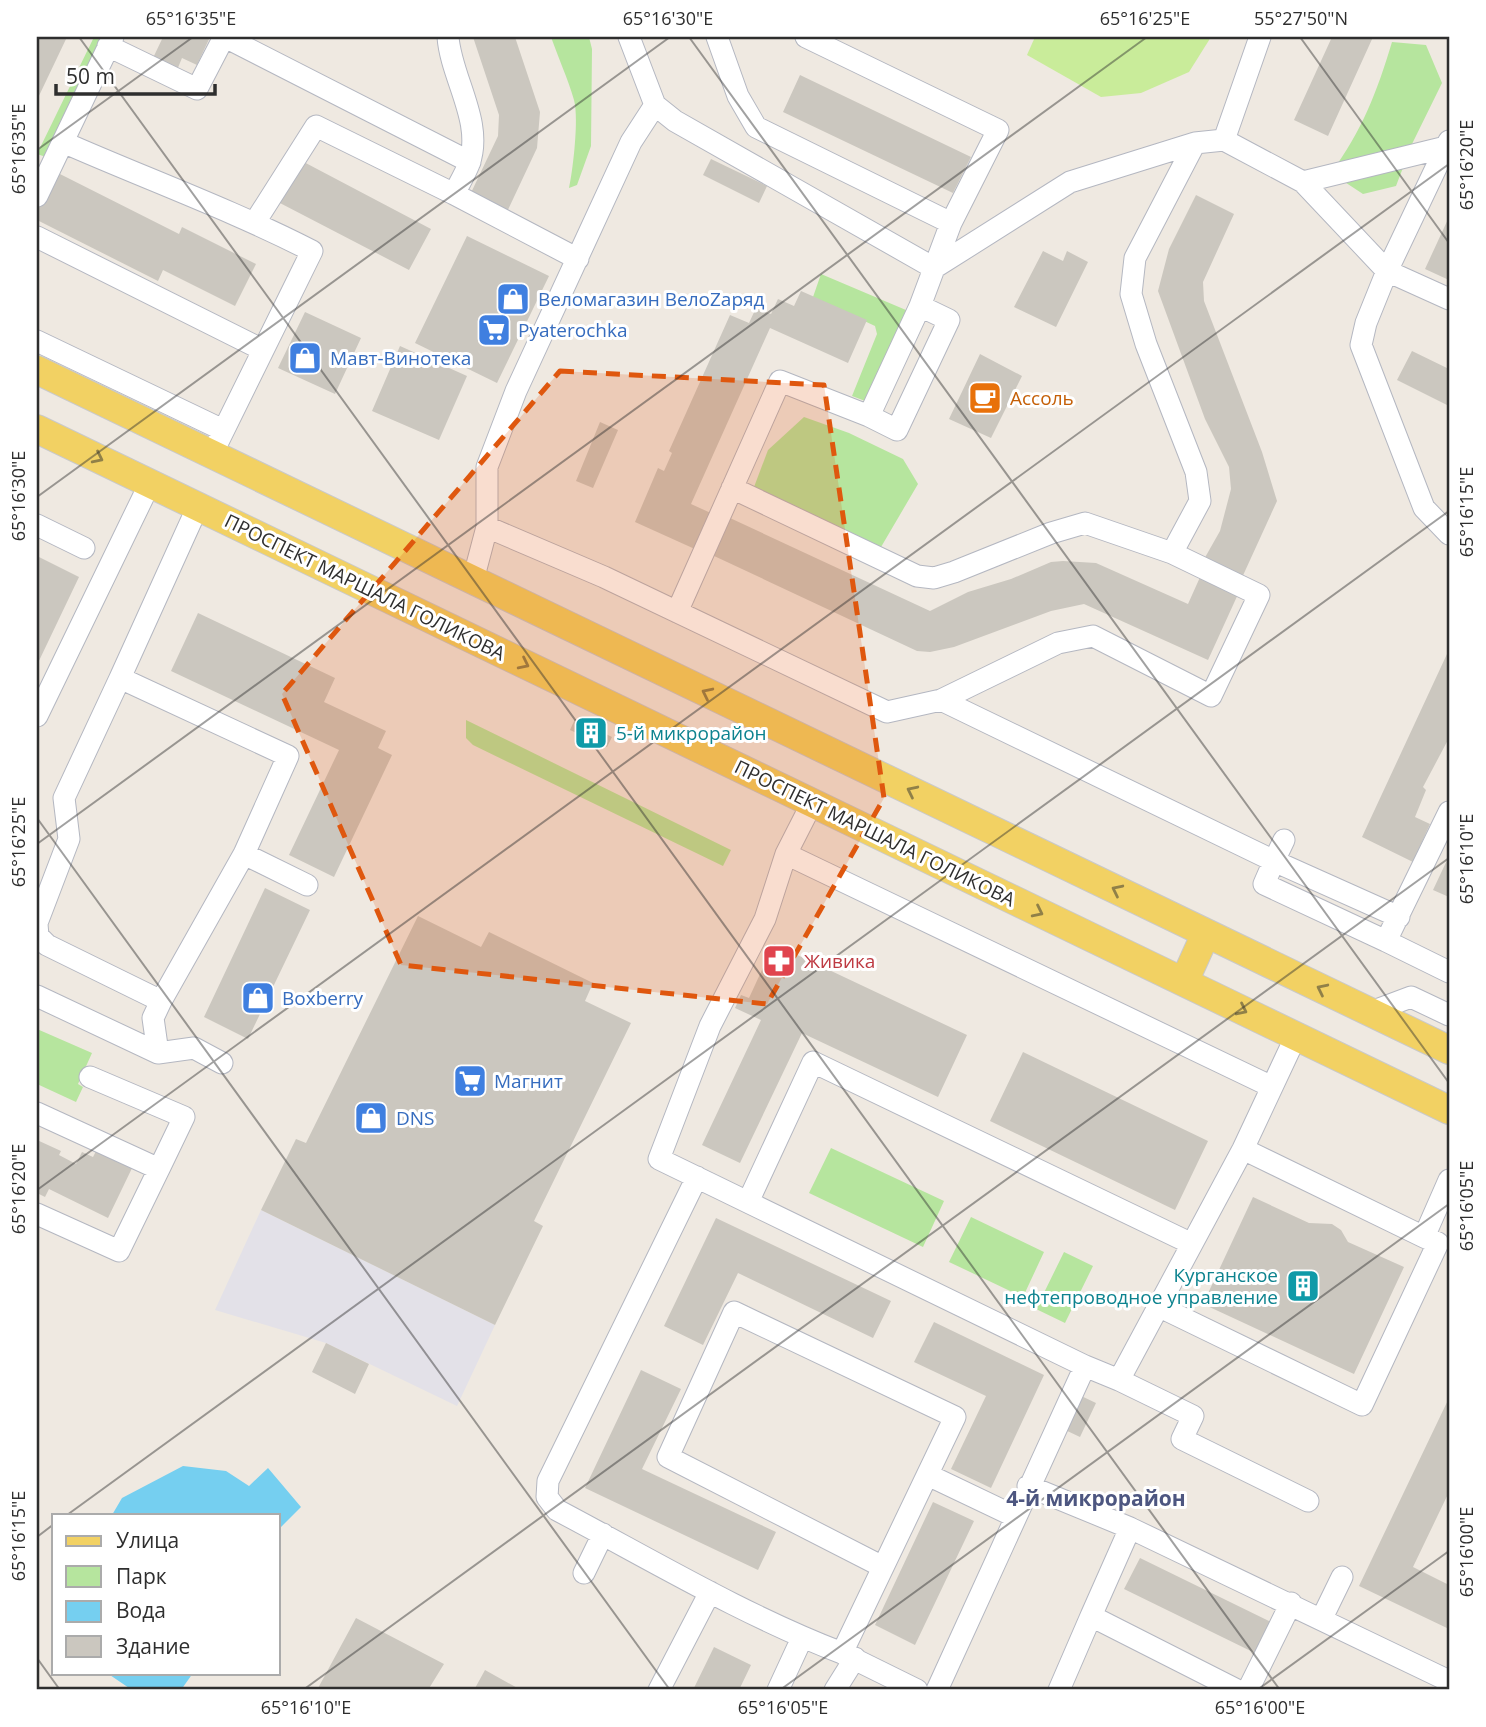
<svg xmlns="http://www.w3.org/2000/svg" width="1486" height="1727" viewBox="0 0 1486 1727" font-family="'Open Sans',sans-serif">
<rect width="100%" height="100%" fill="#efe9e1"/>
<path fill="#e3e1e8" d="M261 1210 495 1325 457 1406 326 1343 215 1310Z"/>
<path fill="#b6e59e" d="M94 37H108L46 157 37 154Z
M551 37H589L592 49 591 146 577 185 569 188C573 170 579 118 574 100 568 79 558 57 551 37Z
M1392 42 1426 45 1442 83 1412 144 1396 186 1363 194 1331 173C1362 131 1377 92 1392 42Z
M821 274 913 313 873 404 852 396 877 334 875 326 813 297Z
M804 417 849 433 903 459 918 484 874 559 751 495 768 450Z
M466 720 731 850 723 866 473 745 466 738Z
M37 1029 92 1053 78 1084 83 1087 76 1102 37 1084Z
M831 1148 944 1201 923 1247 809 1193Z
M971 1217 1044 1252 1023 1297 949 1262Z
M1064 1252 1093 1266 1065 1323 1036 1309Z"/>
<path fill="#c9ec9a" d="M1035 37H1211L1189 72 1141 93 1101 97 1027 55Z"/>
<path fill="#75cff0" d="M183 1466 226 1471 249 1486 268 1468 301 1507 278 1530V1515H112L122 1498Z
M107 1673H193L181 1690H132Z"/>
<path fill="#cbc7bf" d="M37 37H67L37 100Z
M163 37H210L197 65 182 58 177 70 153 58Z
M473 37H515L540 112 537 148 506 214 469 197 498 136 499 115Z
M1332 37H1373L1328 136 1294 120Z
M800 75 971 157 953 193 783 112Z
M711 159 767 186 759 203 703 175Z
M300 160 431 229 409 270 278 202Z
M54 171 179 234 182 227 256 264 235 306 163 270 158 281 37 220V205Z
M1196 195 1234 214 1203 282 1204 301 1262 452 1277 501 1240 582 1203 561 1220 531 1231 489 1229 467 1205 419 1158 291 1169 249Z
M1449 217V280L1425 269Z
M467 236 549 276 497 383 415 343Z
M1043 251 1063 261 1067 251 1088 262 1056 327 1014 307Z
M801 291 867 320 848 363 770 328 691 504 713 514 697 550 635 522 658 468 664 471 672 453 669 451 730 315 749 323 756 308 771 314 778 299 794 306Z
M305 312 361 338 335 394 278 368Z
M400 346 467 376 439 440 372 411Z
M1412 351 1449 369V406L1397 380Z
M980 354 1022 376 991 438 949 419Z
M600 422 618 430 593 488 576 481Z
M730 518 930 611 968 592 1011 579 1051 562 1063 561 1096 563 1188 604 1201 575 1239 592 1208 660 1084 604 1051 611 954 647 930 652 917 651 712 555Z
M37 556 79 577 37 665Z
M198 613 335 678 324 702 386 731 378 748 392 755 334 877 289 855 339 750 171 671Z
M1447 654 1449 738 1423 787 1426 790 1415 817 1430 824 1413 862 1362 837Z
M575 719 612 737 607 747 570 730Z
M1449 856V897L1433 890Z
M265 888 310 910 248 1039 204 1017Z
M418 916 481 947 489 932 593 983 585 1001 631 1023 534 1221 543 1226 495 1325 261 1210 296 1139 306 1143Z
M774 944 967 1035 938 1097 802 1033 740 1163 702 1145 761 1020 735 1008 741 995 749 998Z
M1023 1052 1208 1141 1175 1210 990 1121Z
M37 1140 61 1151 59 1155 76 1164 82 1152 93 1157 98 1147 134 1164 108 1218 49 1189 45 1197 37 1193Z
M1253 1197 1309 1223 1332 1224 1341 1230 1348 1242 1404 1267 1354 1374 1203 1304Z
M716 1218 891 1301 873 1338 738 1273 703 1345 664 1326Z
M934 1322 1044 1375 991 1488 951 1469 986 1396 914 1362Z
M326 1343 369 1364 355 1394 312 1372Z
M641 1370 681 1389 642 1469 776 1532 758 1570 585 1488Z
M1077 1394 1096 1403 1080 1437 1061 1428Z
M1449 1398V1492L1413 1567 1449 1585V1629L1359 1586Z
M933 1502 974 1521 915 1645 875 1625Z
M1140 1558 1279 1626 1263 1657 1124 1589Z
M356 1618 444 1664 428 1690H317Z
M714 1647 751 1665 739 1690H693Z
M485 1670 521 1690H474Z"/>
<g fill="none" stroke-linecap="round" stroke-linejoin="round">
<defs>
<path id="minor" d="M225 37 470 162
M629 37 655 105 675 121 934 268 1070 182 1195 143 1224 140 1303 182 1446 147 1449 141
M717 37 738 96 756 127 951 223
M806 37 998 130 951 223 920 306
M108 46 197 89 224 37
M1224 140 1260 37
M65 143C147 179 232 210 312 251L212 454
M1446 147 1387 271 1449 299
M1303 182 1387 271 1366 323 1361 345 1424 508 1449 534
M454 194 578 259
M37 196 113 37
M255 222 316 126 454 194C459 184 465 174 469 164 484 122 451 78 448 37
M37 237 263 350
M37 341 223 430
M732 488 917 576 934 578 954 572 1051 533 1085 523 1172 553 1200 501 1196 472 1146 344 1131 294 1135 258 1195 143
M37 525 84 548
M487 527 604 577 887 712 941 700 1274 861 1284 840
M473 580 487 527V467L516 391 631 142 655 105
M677 612 780 381 869 416 920 306 949 320 897 430 869 416
M941 700 1058 643 1093 636 1211 696 1259 595 1172 553
M37 716 150 483
M812 803 786 854 765 919 710 1026 659 1159 1085 1366
M1449 812 1386 941 1449 972
M244 854 307 885
M786 854 1270 1086
M37 923 69 839 64 798 120 678
M37 924 38 936 47 945 161 1001 244 854 288 756 120 678 198 506
M1386 941 1264 884 1274 861 1399 917
M37 996 158 1053 194 1048 222 1063
M1371 1012 1411 997 1449 1015
M158 1053 153 1018 161 1001
M90 1077 184 1117 159 1169
M37 1113 159 1169 119 1251 37 1214
M1243 1149 1424 1237 1449 1180
M697 1177 548 1481 547 1497 557 1510C650 1559 743 1615 842 1653
M748 1202 813 1062 1190 1243
M1158 1306 1362 1405 1438 1243 1424 1237
M1119 1380 1193 1416 1182 1439 1308 1501
M928 1475 1016 1517
M1028 1486 1130 1528 1449 1681
M1130 1528 1091 1616 1237 1690
M883 1567 668 1457 734 1312 955 1417 842 1653 917 1690
M584 1573 603 1534
M1322 1618 1342 1577
M659 1690 710 1592
M778 1690 802 1638
M835 1690 855 1658
M937 1690 1085 1366 1119 1380 1243 1149 1296 1036
M1059 1690 1091 1616
M1248 1690 1291 1603"/>
<path id="major" d="M37 370 1449 1050
M37 429 1449 1110
M1184 982 1206 933"/>
</defs>
<use href="#minor" stroke="#b4b7c1" stroke-width="23"/>
<use href="#major" stroke="#c9c9c9" stroke-width="30"/>
<use href="#minor" stroke="#fff" stroke-width="21"/>
<use href="#major" stroke="#f2d163" stroke-width="28"/>
</g>
<defs><path id="oneway-chevron" d="M-2-3.5L2.5 0L-2 3.5" fill="none" stroke-width="1.6" stroke-linecap="round" stroke-linejoin="round" transform="scale(1.75)"/></defs>
<g stroke="#908048">
<use href="#oneway-chevron" transform="translate(98 458) rotate(26)"/>
<use href="#oneway-chevron" transform="translate(524 664) rotate(26)"/>
<use href="#oneway-chevron" transform="translate(707 693) rotate(-154)"/>
<use href="#oneway-chevron" transform="translate(912 791) rotate(-154)"/>
<use href="#oneway-chevron" transform="translate(1117 890) rotate(-154)"/>
<use href="#oneway-chevron" transform="translate(1038 912) rotate(26)"/>
<use href="#oneway-chevron" transform="translate(1322 989) rotate(-154)"/>
<use href="#oneway-chevron" transform="translate(1242 1010) rotate(26)"/>
</g>
<path fill="#df570e" fill-opacity="0.2" stroke="#df570e" stroke-width="5" stroke-dasharray="14 9" stroke-linejoin="round" d="M560 371 824 385 884 798 767 1004 401 965 282 694Z"/>
<path fill="none" stroke="#2e2e2e" stroke-width="2" stroke-opacity="0.45" d="M79 37 1280 1690M689 37 1449 1083M1300 37 1449 243M37 150 193 37M37 497 670 37M37 818 670 1690M37 844 1147 37M37 1190 1449 164M67 1515 1449 511M37 1537 54 1524M37 1658 60 1690M303 1690 1449 858M780 1690 1449 1204M1257 1690 1449 1551"/>
<defs>
<symbol id="shop-square" viewBox="-11 -11 22 22"><rect x="-9" y="-9" width="18" height="18" rx="4" fill="#3f7fe0" stroke="#fff"/><path d="M-5-2.5h2.3a2.7 3.5 0 0 1 5.4 0H5L5.5 6h-11ZM-1.5-2.5h3a1.5 2.3 0 0 0-3 0Z" fill="#fff"/></symbol>
<symbol id="supermarket-square" viewBox="-11 -11 22 22"><rect x="-9" y="-9" width="18" height="18" rx="4" fill="#3f7fe0" stroke="#fff"/><path d="M-6-5.5h2.5l.6 2H6L4.5 2H-2.5L-4.4-4H-6ZM-1.5 3.2a1.3 1.3 0 1 0 .1 0ZM3 3.2a1.3 1.3 0 1 0 .1 0Z" fill="#fff"/></symbol>
<symbol id="cafe-square" viewBox="-11 -11 22 22"><rect x="-9" y="-9" width="18" height="18" rx="4" fill="#e8710a" stroke="#fff"/><path d="M-5.5-4.5H6V0H3Q3 3.5 0 3.5H-2.5Q-5.5 3.5-5.5 0ZM3-3.2v2h1.7v-2ZM-6 4.5H4V6H-6Z" fill="#fff"/></symbol>
<symbol id="building-square" viewBox="-11 -11 22 22"><rect x="-9" y="-9" width="18" height="18" rx="4" fill="#0f9aa8" stroke="#fff"/><path d="M-4-6H4V6H1V3H-1V6H-4ZM-2.5-4.3h1.7v1.8h-1.7ZM.8-4.3h1.7v1.8H.8ZM-2.5-1h1.7V.8h-1.7ZM.8-1h1.7V.8H.8Z" fill="#fff"/></symbol>
<symbol id="pharmacy-square" viewBox="-11 -11 22 22"><rect x="-9" y="-9" width="18" height="18" rx="4" fill="#e0444e" stroke="#fff"/><path d="M-2-6h4v4h4v4h-4v4h-4v-4h-4v-4h4Z" fill="#fff"/></symbol>
</defs>
<g fill-rule="evenodd">
<use href="#shop-square" x="494" y="280" width="38" height="38"/>
<use href="#supermarket-square" x="475" y="311" width="38" height="38"/>
<use href="#shop-square" x="286" y="339" width="38" height="38"/>
<use href="#cafe-square" x="966" y="379" width="38" height="38"/>
<use href="#building-square" x="572" y="714" width="38" height="38"/>
<use href="#pharmacy-square" x="760" y="942" width="38" height="38"/>
<use href="#shop-square" x="239" y="979" width="38" height="38"/>
<use href="#supermarket-square" x="451" y="1062" width="38" height="38"/>
<use href="#shop-square" x="352" y="1099" width="38" height="38"/>
<use href="#building-square" x="1284" y="1267" width="38" height="38"/>
</g>
<g text-anchor="middle" stroke-width="6" stroke-linejoin="round" paint-order="stroke">
<g font-size="19" fill="#366cbe" stroke="#fff" text-anchor="start">
<text x="538" y="306">Веломагазин ВелоZаряд</text>
<text x="518" y="337">Pyaterochka</text>
<text x="330" y="365">Мавт-Винотека</text>
<text x="282" y="1005">Boxberry</text>
<text x="494" y="1088">Магнит</text>
<text x="396" y="1125">DNS</text>
</g>
<g font-size="19" fill="#c56008" stroke="#fff" text-anchor="start">
<text x="1010" y="405">Ассоль</text>
</g>
<g font-size="19" fill="#2e2e2e" stroke="#fff">
<text transform="translate(365 587) rotate(26)" y="7">ПРОСПЕКТ МАРШАЛА ГОЛИКОВА</text>
<text transform="translate(875 833) rotate(26)" y="7">ПРОСПЕКТ МАРШАЛА ГОЛИКОВА</text>
</g>
<g font-size="19" fill="#0d838f" stroke="#fff" text-anchor="start">
<text x="616" y="740">5-й микрорайон</text>
<text x="1278" y="1282" text-anchor="end">Курганское<tspan x="1278" dy="22">нефтепроводное управление</tspan></text>
</g>
<g font-size="19" fill="#be3a42" stroke="#fff" text-anchor="start">
<text x="804" y="968">Живика</text>
</g>
<g font-size="21" font-weight="bold" fill="#4d5680" stroke="#fff">
<text x="1096" y="1506">4-й микрорайон</text>
</g>
</g>
<rect width="1486" height="1727" fill="none" stroke="#ffffff" stroke-width="77"/>
<rect x="52" y="1514" width="228" height="161" fill="#ffffff" stroke="#ababab" stroke-width="2"/>
<rect x="66" y="1536" width="35" height="10" fill="#f2d163" stroke="#ababab" stroke-width="2"/>
<text x="116" y="1548" font-size="21" fill="#2e2e2e">Улица</text>
<rect x="66" y="1566" width="35" height="21" fill="#b6e59e" stroke="#ababab" stroke-width="2"/>
<text x="116" y="1584" font-size="21" fill="#2e2e2e">Парк</text>
<rect x="66" y="1601" width="35" height="21" fill="#75cff0" stroke="#ababab" stroke-width="2"/>
<text x="116" y="1618" font-size="21" fill="#2e2e2e">Вода</text>
<rect x="66" y="1636" width="35" height="21" fill="#cbc7bf" stroke="#ababab" stroke-width="2"/>
<text x="116" y="1654" font-size="21" fill="#2e2e2e">Здание</text>
<path d="M56 84v10h159v-10" fill="none" stroke="#2e2e2e" stroke-width="3.5"/>
<text x="66" y="84" font-size="21" fill="#2e2e2e" stroke="#ffffff" stroke-width="5" paint-order="stroke">50 m</text>
<rect x="38" y="38" width="1410" height="1650" fill="none" stroke="#2e2e2e" stroke-width="2.5"/>
<g font-size="18" text-anchor="middle" fill="#2e2e2e">
<text x="191" y="25">65°16'35"E</text>
<text x="668" y="25">65°16'30"E</text>
<text x="1145" y="25">65°16'25"E</text>
<text x="1301" y="25">55°27'50"N</text>
<text transform="translate(19 149) rotate(-90)" y="6">65°16'35"E</text>
<text transform="translate(1467 165) rotate(-90)" y="6">65°16'20"E</text>
<text transform="translate(19 496) rotate(-90)" y="6">65°16'30"E</text>
<text transform="translate(1467 512) rotate(-90)" y="6">65°16'15"E</text>
<text transform="translate(19 842) rotate(-90)" y="6">65°16'25"E</text>
<text transform="translate(1467 859) rotate(-90)" y="6">65°16'10"E</text>
<text transform="translate(19 1189) rotate(-90)" y="6">65°16'20"E</text>
<text transform="translate(1467 1206) rotate(-90)" y="6">65°16'05"E</text>
<text transform="translate(19 1536) rotate(-90)" y="6">65°16'15"E</text>
<text transform="translate(1467 1552) rotate(-90)" y="6">65°16'00"E</text>
<text x="306" y="1714">65°16'10"E</text>
<text x="783" y="1714">65°16'05"E</text>
<text x="1260" y="1714">65°16'00"E</text>
</g>
</svg>
